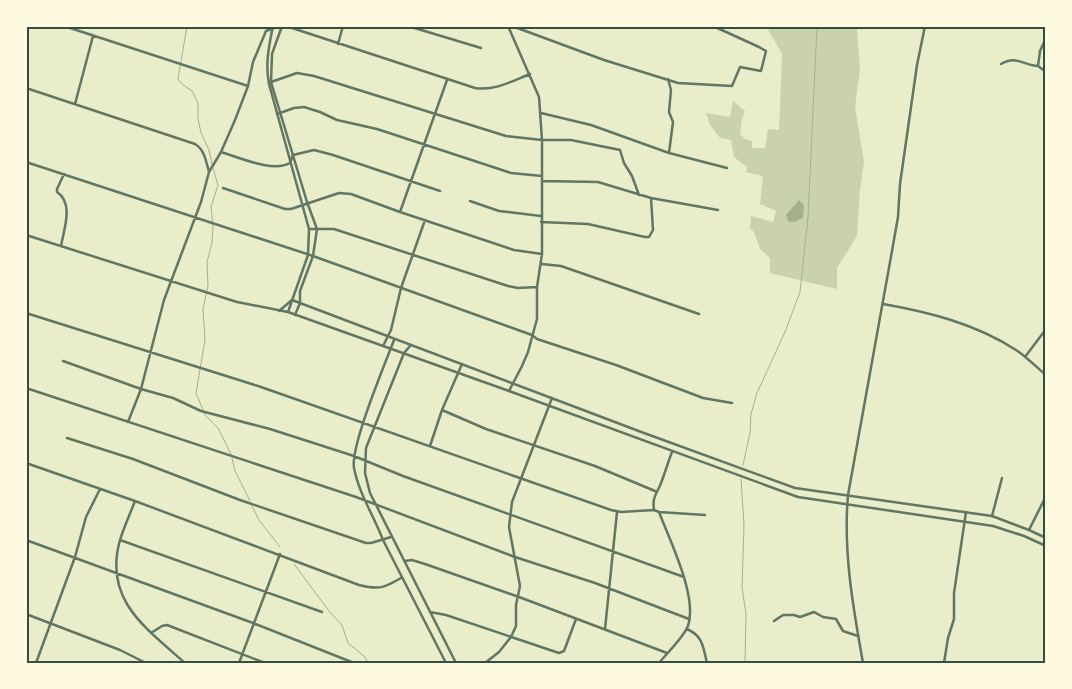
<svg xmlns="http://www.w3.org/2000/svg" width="1072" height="689" viewBox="0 0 1072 689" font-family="'Varela Round',sans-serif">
<rect width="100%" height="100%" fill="#e9edc9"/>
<path fill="#cad2ad" d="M766 26H859L857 29 860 69 855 107 864 162 860 190 857 236 837 268V289L770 273V258L760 249 754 232 750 228 751 216 773 222 776 211 760 204 763 176 746 172 747 167 734 157 731 140 720 138 710 125 706 113 730 117 733 101 745 111 742 119 740 134 745 139 752 141V148H765L768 129 779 130 782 54Z"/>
<path fill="#a3b18a" d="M799 200 804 205 803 217C799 220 794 224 788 221L786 215Z"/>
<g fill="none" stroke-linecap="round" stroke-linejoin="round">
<path stroke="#a3b18a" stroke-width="1" d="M187 26 178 79 182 84 192 91 198 103V118L201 133 209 150 212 164
M213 168 218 185 211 207 213 226 212 243 207 262 208 285 203 309 205 340 196 393 205 415 218 428 231 454
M232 458 235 471 250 501
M743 465 750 433 751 414 757 393 785 332 800 292 808 218 817 26
M741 479 744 525 742 587 746 614 745 663
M252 506 259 520 280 547
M294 564 329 611 342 625 348 643 365 657 368 663"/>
<path stroke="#617663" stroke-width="2.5" d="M64 26 248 86
M286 26 475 88C495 91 512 81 530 74
M408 26 481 48
M508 26 539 97 542 140V254L537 287V319L528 352 522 366 509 391
M512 26 604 60 678 83 732 86 740 67 761 71 766 51 759 47 713 26
M338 44 343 26
M1001 64C1016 55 1023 65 1038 66L1040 51 1046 38
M1038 66 1046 72
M668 79 671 90 669 112 673 122 669 153
M271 82 297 73 314 76 506 136 542 140H571L620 150 624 163 632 176 639 195
M26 88 195 144C205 150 206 162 209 172
M75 104 93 36
M541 113 591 125 669 153 727 168
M277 114 294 108 304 107 320 112 337 120 377 129 511 173 542 176
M221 152C239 157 272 173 290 163L293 155 314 150 333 155 440 191
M26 162 313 256 532 335 537 339 616 365 703 398 732 403
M542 181 598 182 651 198 718 210
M223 188 285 209H291L339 193 351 194 400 212 514 250 542 254
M470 201 499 211 541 216
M400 212 447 80
M541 222 588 224 645 237H649L653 230 651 198
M309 229H334L508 286 518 288 537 287
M26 235 237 302 288 312
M61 246C64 229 74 203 57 192V189L64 174
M542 264 561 266 699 314
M883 304C929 312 976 324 1016 350 1027 357 1036 367 1046 375
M279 311 292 300
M26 313 261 387 611 510 621 512 654 510
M394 340C385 364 350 447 354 468 359 494 374 516 383 540L446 663
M383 346 391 330 401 288 425 220
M410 346 404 353 366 448 365 473 370 493 456 663
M1025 357 1046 329
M63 361 141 389 173 398 201 411 270 429 354 456 403 476 684 577
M26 388 356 497 515 557 595 583 689 619
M442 410 486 429 595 466 655 491
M127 421 128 422 141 389 164 300 201 202 209 172 221 152 235 120 248 86 253 62 266 31 279 26
M67 438 133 459 240 500 366 543H371L391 537
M430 446 442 410 462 364
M26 463 135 501 359 585C379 590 384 588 401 578
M135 501C130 514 124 527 120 540 103 600 146 628 185 663
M659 512 705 515
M992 516 1002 478
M1029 530 1046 496
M26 540 253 623 354 663
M120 540 322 612
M405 561 412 560 425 564 519 597 667 653
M430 612 446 615 559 653 564 651 576 619
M26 614 120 650 146 663
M774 621 783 615H794L800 617 814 612 823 617 836 619 843 631 858 636
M605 629 617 512
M687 629C703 636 703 647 707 663
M151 633 162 626 167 625 265 663
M36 663 75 557 86 517 100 489
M239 663 280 554
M659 663C667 653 683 638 688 626 698 597 670 541 659 512L654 510C652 496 657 494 661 483 665 473 668 462 672 452
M944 663 948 638 954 619V593L966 512"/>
<path stroke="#617663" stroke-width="2.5" d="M273 26C269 46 265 63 269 84L309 229 308 255 288 312 509 391 798 497 993 526 1024 536 1046 546
M282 26 272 54 271 82 307 202 317 229 313 256 300 291V303L295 315
M292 300 644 433 795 488 992 516 1029 530 1046 538
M485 663 499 652 511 637 516 626V605L520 586 509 527 512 502 552 398
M863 663C853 607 843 551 848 495L892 251 898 217 900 184 917 65 925 26"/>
</g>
<rect width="1072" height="689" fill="none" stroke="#fefae0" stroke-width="55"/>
<rect x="28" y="28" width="1016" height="634" fill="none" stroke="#344e41" stroke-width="2"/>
</svg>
